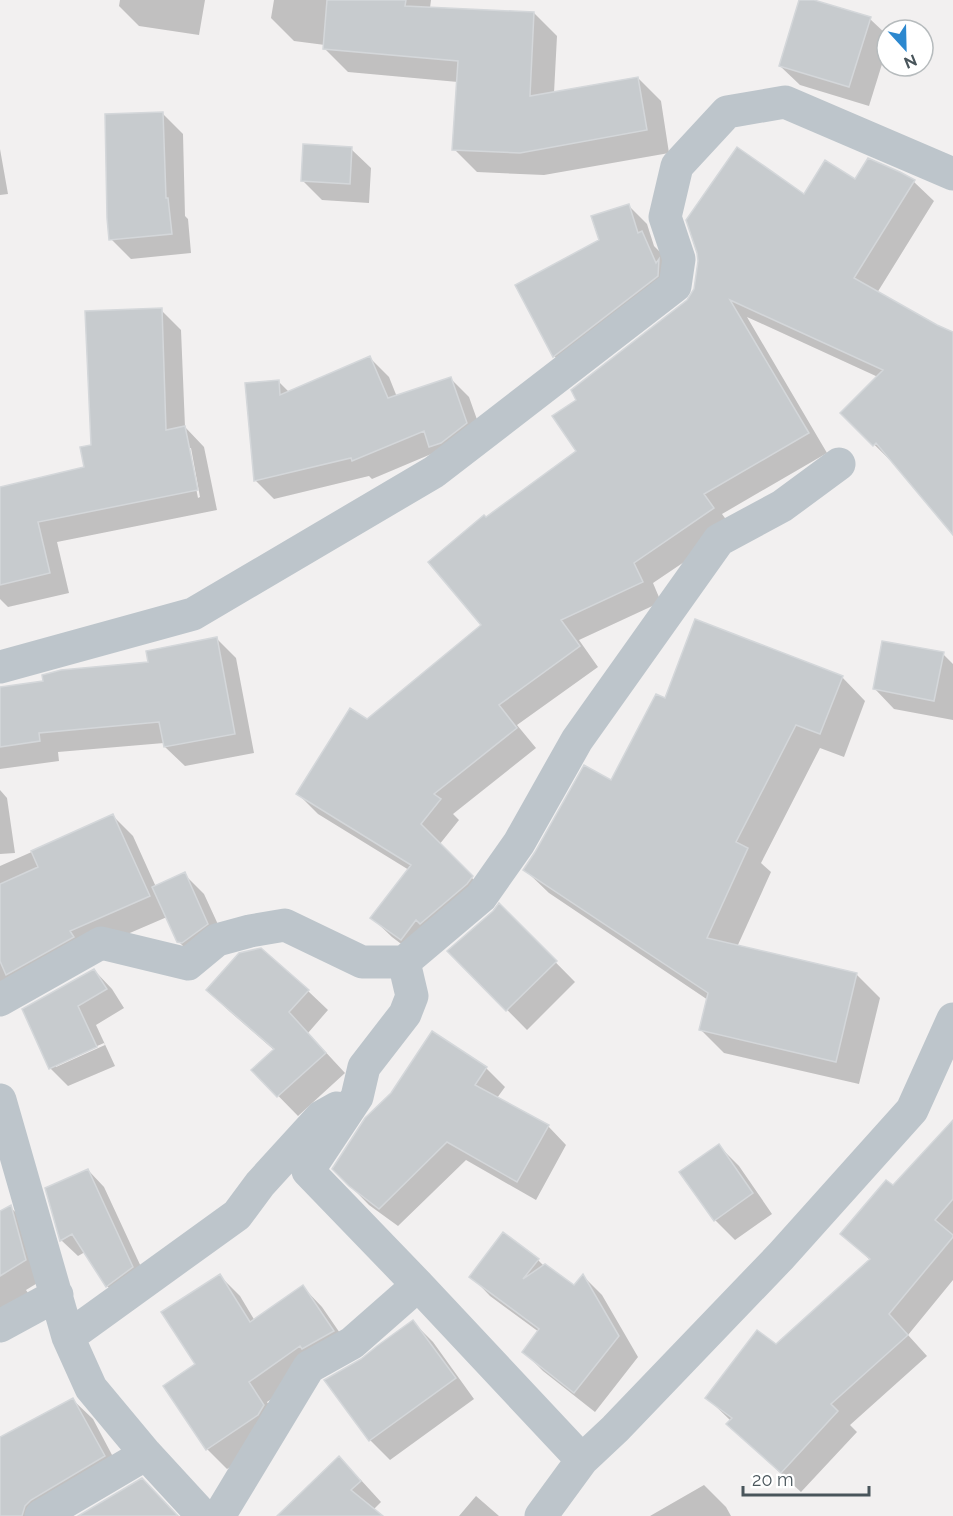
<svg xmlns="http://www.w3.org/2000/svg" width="953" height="1516" viewBox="0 0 953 1516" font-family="Raleway,sans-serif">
<rect width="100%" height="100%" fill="#f2f0f0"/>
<path fill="#0003" fill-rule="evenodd" d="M120 0H205L199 35 139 26 119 6Z
M274 0H431L430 8 534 13 557 36 554 93 638 78 661 101 669 153 544 175 477 172 454 149 458 82 348 72 325 49V45L294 41 271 18Z
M801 0H809L870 19 887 35V48L869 106 800 85 780 66Z
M163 114 183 134 185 216 188 219 191 253 131 259 111 239Z
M0 149 8 194 0 195Z
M351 149 371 168 369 203 322 200 302 180Z
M856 181 914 182 934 201 877 293 953 334V533L894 464 842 413 878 377 747 317 827 453 722 514 733 529 653 583 661 602 579 640 598 667 517 725 536 748 453 814 459 820 439 845 491 897 421 959 392 937 372 918 409 870 318 814 298 794 367 721 483 626 486 519 578 451V401L804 196Z
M628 205 647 224 654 246 660 252 669 271 573 374 554 356 601 241Z
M161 310 181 330 185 427 204 447 217 510 57 542 69 593 8 607 0 599V488L86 468 92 446ZM188 448H191L200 497 198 498Z
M370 358 389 377 397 397 450 378 469 397 485 442 436 452 372 479 369 476 274 499 256 481 278 381 290 393Z
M216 638 236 658 254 753 185 766 165 747 164 743 58 752 59 761 0 769V689L44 683 150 663Z
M943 654 953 664V720L894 709 875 689Z
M842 677 865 701 844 757 820 748 761 863 771 872 737 947 857 975 880 998 859 1084 724 1053 701 1030 708 1000 549 893 525 870 612 782 666 700Z
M0 790 7 798 15 853 0 854Z
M113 816 133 836 156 887 184 874 204 894 227 944 198 961 178 941 167 917 88 951 0 995V866Z
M500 906 575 982 527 1030 449 951Z
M94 970 112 989 124 1008 96 1025 115 1066 68 1086 50 1068ZM104 1043 105 1045 56 1067V1064Z
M208 990 308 991 328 1010 308 1033 345 1073 298 1116 253 1070 274 1050 228 1010Z
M486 1068 505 1087 497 1098 548 1126 566 1145 536 1200 466 1160 398 1226 369 1205 334 1169Z
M953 1122V1280L908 1335 927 1356 850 1425 857 1432 801 1492 748 1443 731 1421 707 1398 777 1346 870 1260 842 1234 893 1188Z
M719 1146 739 1166 772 1214 735 1240 715 1220Z
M88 1170 104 1187 149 1284 124 1302 107 1286 85 1252 78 1256 61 1240Z
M10 1207 29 1225 44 1279 26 1290 33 1300 0 1323V1213Z
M538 1260 544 1266 574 1287 583 1276 602 1295 638 1357 595 1412 543 1371 524 1352 539 1332 490 1296 471 1276Z
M220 1276 240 1296 255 1321 303 1287 322 1307 353 1352 321 1366 267 1402 283 1426 278 1435 227 1469 207 1449 197 1364Z
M413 1322 433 1342 474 1399 390 1460 370 1440 327 1380 362 1361Z
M73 1400 93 1419 120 1470 52 1516H0V1437Z
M360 1479 381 1502 373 1510 381 1516H306Z
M704 1485 726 1507 731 1516H650Z
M476 1496 499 1516H459Z"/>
<path fill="#c7cbce" stroke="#d4d7da" stroke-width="1.5" d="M327 0H406L405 6 534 12 530 96 638 77 647 130 520 153 452 150 458 61 323 49Z
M799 0H814L871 17 849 87 779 66Z
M163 112 166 198H168L172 234 109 240 107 218 105 114Z
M303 144 352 147 350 184 301 181Z
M737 147 804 194 825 160 855 179 868 158 900 172 915 180 854 278 937 325 953 332V535L876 443 873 446 840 413 883 370 730 300 809 433 704 494 714 508 634 563 643 582 561 620 580 646 499 705 517 728 434 794 441 799 421 824 473 876 467 884 420 924 416 920 401 940 370 918 411 865 296 794 350 708 367 719 481 625 428 562 484 515 486 517 576 451 552 416 576 400 571 390 687 300 694 289 698 261 697 253 686 220Z
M629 204 638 233 642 231 656 263 659 259 658 276 553 357 515 285 599 240 591 216Z
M162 308 166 430 185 426 198 490 38 522 50 573 0 585V487L84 467 80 447 91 445 85 311Z
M370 356 388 398 451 377 467 423 441 443 429 447 424 431 352 461 351 458 254 481 245 383 279 380 280 395Z
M695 619 843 676 820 734 796 725 736 842 748 848 707 938 857 973 836 1062 699 1030 708 993 523 870 535 852 584 765 611 780 656 694 665 698Z
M217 637 235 734 164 747 159 722 39 733 40 741 0 747V687L43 681 42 675 61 670 148 662 146 651Z
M882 641 944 652 934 701 873 689Z
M113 814 150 896 70 931 74 937 6 975 0 961V884L38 867 31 851Z
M185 872 208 924 182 943 177 942 152 887Z
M499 903 557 961 506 1011 447 951 493 911Z
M261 948 309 990 289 1012 326 1053 277 1097 251 1070 274 1049 206 990 239 953Z
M94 969 107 989 78 1006 97 1047 49 1069 22 1009Z
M432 1031 487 1067 475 1085 549 1125 517 1182 447 1142 379 1209 349 1186 332 1169 365 1118 391 1093Z
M953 1120V1199L935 1220 953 1235V1237L889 1314 908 1335 831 1404 838 1411 781 1473 726 1424 732 1418 705 1398 757 1330 776 1344 870 1259 840 1234 886 1180 893 1185Z
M719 1144 753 1193 714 1221 679 1172Z
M88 1169 133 1267 106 1287 72 1234 60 1241 45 1188Z
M11 1205 26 1260 0 1276V1211Z
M503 1232 539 1259 523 1279 545 1264 574 1285 583 1274 619 1336 574 1393 522 1352 539 1329 469 1277Z
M220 1274 250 1322 303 1285 334 1331 302 1349 300 1346 249 1382 264 1405 258 1415 206 1450 163 1386 195 1364 161 1312Z
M413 1320 456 1378 369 1441 324 1380 361 1359 377 1346Z
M73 1398 105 1456 31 1500 25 1506 22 1516H0V1437Z
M339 1456 361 1481 351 1490 383 1516H277Z
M142 1478 178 1516H78Z"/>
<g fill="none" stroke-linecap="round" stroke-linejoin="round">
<path stroke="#bdc5cb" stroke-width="33" d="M0 667 193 614 434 472 675 286 679 259 665 217 677 166 727 112 785 102 953 174
M0 1000 101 943 188 964 217 940 250 931 285 925 362 962H404L481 897 519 843 577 740 719 540 782 506 839 464
M0 1100 68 1337 91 1388 146 1454 203 1516
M418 1285 582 1460
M0 1326 57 1295
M68 1337 237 1215 260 1184 321 1117 337 1108
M41 1516 146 1454
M219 1516 309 1367 352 1343 418 1285 308 1171 357 1097 364 1067 405 1014 412 996 404 962
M541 1516 582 1460 615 1429 781 1256 912 1110 953 1019"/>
</g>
<g transform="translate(905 48) rotate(158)"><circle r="28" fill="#ffffff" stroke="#b6bbbd" stroke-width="1.5"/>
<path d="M0-4.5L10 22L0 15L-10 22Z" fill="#2c88cf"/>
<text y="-9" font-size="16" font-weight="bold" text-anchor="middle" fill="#49555b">N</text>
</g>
<path d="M743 1486v9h126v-9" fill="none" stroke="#49555b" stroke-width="3"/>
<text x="752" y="1486" font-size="18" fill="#49555b" stroke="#ffffff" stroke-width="4.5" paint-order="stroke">20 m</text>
</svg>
